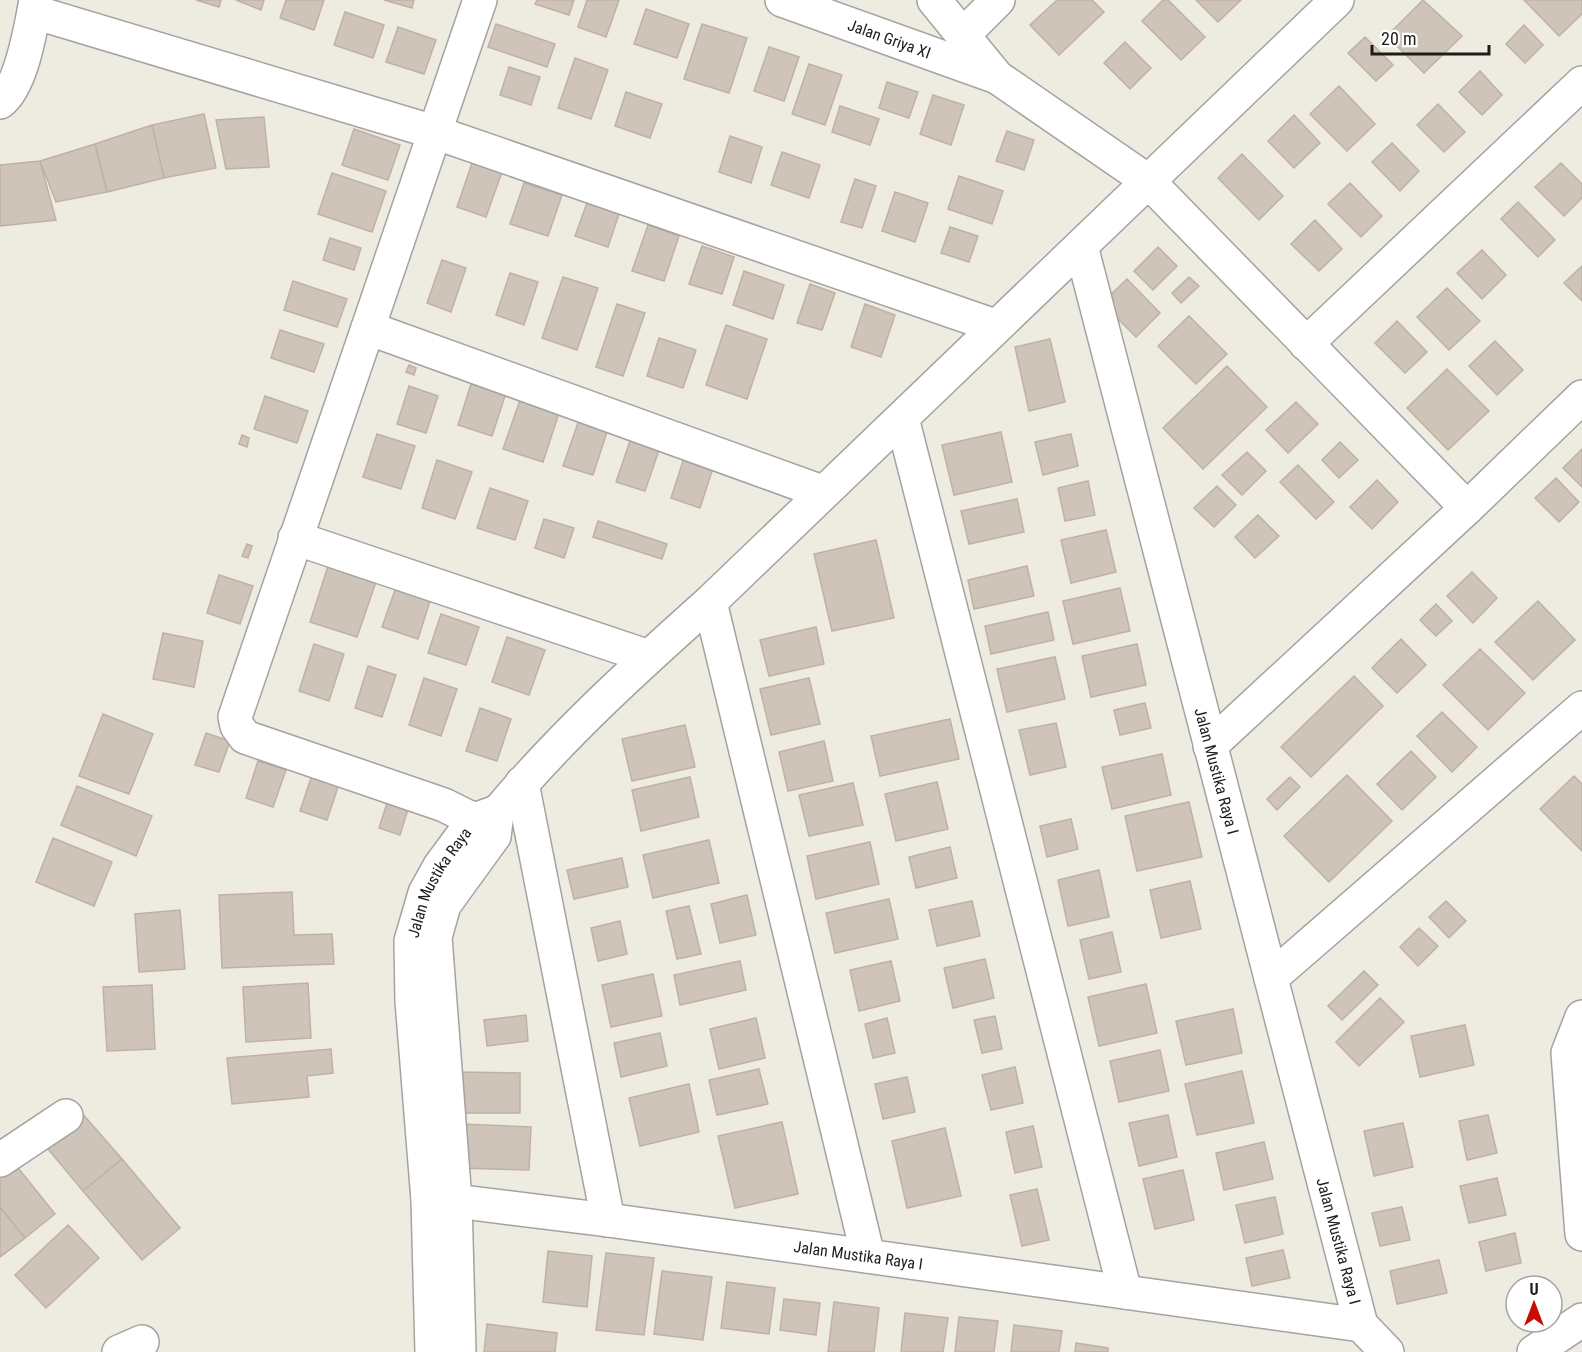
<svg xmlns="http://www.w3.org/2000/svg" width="1582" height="1352" viewBox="0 0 1582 1352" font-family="'Roboto Condensed',sans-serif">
<rect width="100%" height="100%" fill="#eeebe0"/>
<path fill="#cec4b9" stroke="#c1b1a2" stroke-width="1.5" d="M196 0H221L219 7Z
M236 0H264L261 10Z
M286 0H324L314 30 280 18Z
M384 0H414L412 8Z
M537 0H574L569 15 535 4Z
M587 0H619L606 37 578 27Z
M1057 0H1092L1104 12 1059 55 1030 25Z
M1163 0H1168L1205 37 1181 60 1142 21Z
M1196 0H1241L1218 22Z
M1423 0 1462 36 1424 73 1387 36Z
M1524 0H1582V14L1559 36Z
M646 9 689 24 677 58 634 44Z
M345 12 384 25 373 58 334 45Z
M496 24 555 44 547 67 488 47Z
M702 24 747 38 729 93 684 79Z
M1524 25 1543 45 1525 63 1506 44Z
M398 27 436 40 424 74 386 62Z
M1365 37 1393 65 1376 81 1348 53Z
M1125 42 1151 68 1130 89 1104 63Z
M769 47 799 57 784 101 754 91Z
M575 58 608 70 591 119 558 108Z
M809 64 842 75 825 125 792 114Z
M509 67 540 77 531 105 500 95Z
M1480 71 1502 95 1482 115 1459 92Z
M887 82 918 92 909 118 879 108Z
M1339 86 1375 124 1347 151 1310 114Z
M626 92 662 104 650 138 615 126Z
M933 95 964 105 951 145 920 134Z
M1438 104 1465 132 1444 152 1417 125Z
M840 106 879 119 870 145 832 132Z
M204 114 216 168 164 178 152 125Z
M1294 115 1320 143 1294 168 1268 141Z
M264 117 269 167 226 169 216 120Z
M152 125 164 178 107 192 95 144Z
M354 129 400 145 388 180 342 165Z
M1007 131 1034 140 1024 170 996 161Z
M730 136 762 147 751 183 719 172Z
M1392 143 1419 171 1400 191 1372 162Z
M95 144 107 192 56 202 40 161Z
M782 152 820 165 809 198 771 185Z
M1242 154 1283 196 1259 220 1218 178Z
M40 161 56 220 0 226V165Z
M472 163 502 172 486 217 457 207Z
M1561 163 1582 184V198L1564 216 1535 187Z
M332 173 386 191 372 232 318 214Z
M959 176 1003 191 992 224 948 209Z
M855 179 876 186 862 228 841 222Z
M524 183 562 195 548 236 510 224Z
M1350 183 1382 216 1361 237 1328 204Z
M895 192 928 203 915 242 882 231Z
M1518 202 1555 240 1538 257 1501 219Z
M587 203 619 214 608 247 575 236Z
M1315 220 1342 249 1319 271 1291 244Z
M648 225 679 236 664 281 632 271Z
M950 227 978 236 969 262 941 253Z
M330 238 361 248 354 270 323 260Z
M702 246 734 257 722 294 689 284Z
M1158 247 1177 266 1153 290 1134 271Z
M1482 250 1506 275 1482 299 1457 273Z
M442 260 466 268 451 312 427 303Z
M1582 266V301L1564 283Z
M744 271 784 285 773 319 733 305Z
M510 273 538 282 524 325 496 315Z
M563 277 598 288 577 350 542 338Z
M1189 277 1199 286 1181 303 1172 293Z
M1127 279 1160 313 1136 337 1102 303Z
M293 281 347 299 337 327 284 310Z
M810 284 835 293 822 330 797 323Z
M1447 288 1480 321 1449 350 1417 317Z
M617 304 645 313 623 376 596 367Z
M865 304 895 315 881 357 851 347Z
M1189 316 1227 354 1196 384 1158 346Z
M1397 321 1427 352 1405 373 1375 343Z
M726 325 767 339 747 399 706 385Z
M280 330 324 344 314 372 271 358Z
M659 338 696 350 683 388 647 376Z
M1050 339 1065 402 1029 411 1015 347Z
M1495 341 1523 370 1497 395 1469 366Z
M409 365 416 368 414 375 406 372Z
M1227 366 1267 407 1203 469 1163 428Z
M1447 369 1489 411 1448 450 1407 408Z
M472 381 506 393 492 436 458 425Z
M409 386 438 396 426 433 397 424Z
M265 396 308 411 297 443 254 429Z
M520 400 559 413 543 462 503 449Z
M1296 402 1318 424 1288 453 1266 430Z
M579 420 608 429 593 475 563 466Z
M1001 432 1012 482 954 495 942 445Z
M377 434 415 446 401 489 363 477Z
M1071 434 1078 466 1043 475 1035 442Z
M242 435 249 438 247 447 239 444Z
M631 438 660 447 645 491 616 482Z
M1340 442 1358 460 1339 478 1322 460Z
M1582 449V487L1563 468Z
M1247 452 1266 471 1242 495 1222 475Z
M684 458 713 468 700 508 671 498Z
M437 460 472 472 455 519 422 508Z
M1298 465 1334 502 1316 519 1280 482Z
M1556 478 1579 502 1559 522 1535 498Z
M1377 480 1398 502 1372 529 1350 507Z
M1088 481 1095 515 1065 521 1058 488Z
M1217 486 1236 505 1214 527 1194 508Z
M490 488 528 501 515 540 477 528Z
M1017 499 1024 532 969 544 961 511Z
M1258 515 1279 536 1255 558 1235 537Z
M544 519 574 528 564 558 535 548Z
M598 521 667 544 662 559 593 537Z
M1106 530 1116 572 1071 583 1061 540Z
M876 540 894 618 832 631 814 554Z
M247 544 252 546 248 558 242 556Z
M329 563 377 579 357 637 310 622Z
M1027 566 1034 596 974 609 968 580Z
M1472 572 1497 598 1473 623 1447 596Z
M219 575 253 586 240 624 207 613Z
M1120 588 1130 631 1073 644 1063 601Z
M395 590 430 601 418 639 382 627Z
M1538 601 1575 640 1533 680 1495 642Z
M1436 604 1452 621 1436 636 1420 620Z
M1048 612 1054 640 991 654 985 626Z
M441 614 479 627 466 665 428 653Z
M816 627 824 664 769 676 760 640Z
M163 633 203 641 194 687 153 679Z
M507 637 545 650 529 695 492 682Z
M1401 639 1426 665 1397 693 1372 668Z
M314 644 344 654 329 701 299 691Z
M1137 644 1146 685 1091 697 1082 656Z
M1480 649 1525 693 1488 730 1443 685Z
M1055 657 1065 699 1007 712 997 669Z
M368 666 396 675 382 717 355 708Z
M1354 676 1383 706 1311 777 1281 747Z
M424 678 457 689 441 736 409 725Z
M809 678 820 724 771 735 760 689Z
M1145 703 1151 728 1120 735 1114 710Z
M480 708 511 719 497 761 466 751Z
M1442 712 1477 747 1452 772 1417 736Z
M103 714 153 734 129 794 79 776Z
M950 719 959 759 880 776 871 736Z
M1056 723 1066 767 1030 775 1019 730Z
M685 725 695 767 632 781 622 739Z
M206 733 230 741 219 772 195 765Z
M824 741 833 781 788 791 779 752Z
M1411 751 1436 777 1402 810 1377 784Z
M1162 754 1171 795 1112 809 1102 767Z
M258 761 286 770 273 807 246 798Z
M312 775 339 784 327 820 300 811Z
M1347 775 1392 821 1329 882 1284 836Z
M1574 776 1582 784V851L1540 809Z
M690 777 699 817 641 831 632 790Z
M1290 777 1300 787 1277 810 1267 799Z
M937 782 948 829 896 841 885 794Z
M853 783 863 825 809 836 799 795Z
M77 786 152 816 136 856 61 825Z
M388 800 409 806 400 835 379 828Z
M1189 802 1202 857 1137 871 1125 816Z
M1071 819 1078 849 1047 857 1040 826Z
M53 838 112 862 94 906 36 882Z
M709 840 719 883 653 898 643 855Z
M870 842 879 884 816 899 807 856Z
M950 847 957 878 916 888 909 857Z
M622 858 628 887 574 899 567 870Z
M1099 870 1109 917 1068 926 1058 880Z
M1190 881 1201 929 1161 938 1150 890Z
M292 892 294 935 332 934 334 964 222 968 219 895Z
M747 895 756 935 720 943 711 904Z
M889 899 898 939 835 953 826 913Z
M972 901 980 936 937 946 929 910Z
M1446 901 1466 921 1449 938 1429 917Z
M689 906 701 954 677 959 666 911Z
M180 910 185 969 139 972 135 914Z
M620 921 627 954 598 961 591 928Z
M1419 928 1438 946 1418 966 1400 947Z
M1112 932 1121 972 1089 979 1080 940Z
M985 959 994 998 953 1008 944 968Z
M740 961 746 990 680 1005 674 975Z
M891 961 900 1001 859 1011 850 970Z
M1364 971 1378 985 1342 1020 1328 1006Z
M653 974 662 1016 611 1027 602 985Z
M308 983 311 1038 246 1042 243 987Z
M1146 984 1157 1033 1099 1046 1088 997Z
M152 985 155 1049 107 1051 103 987Z
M1380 998 1404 1022 1359 1066 1336 1042Z
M1233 1009 1242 1053 1186 1065 1176 1021Z
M526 1015 528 1041 487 1046 484 1020Z
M995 1016 1002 1049 982 1053 974 1020Z
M756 1018 765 1058 719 1069 710 1029Z
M887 1018 895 1053 873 1058 865 1024Z
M1465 1025 1474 1065 1420 1077 1411 1036Z
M660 1033 667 1066 621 1077 614 1043Z
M331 1049 333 1073 307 1076 309 1097 232 1104 227 1058Z
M1160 1050 1169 1091 1119 1102 1110 1061Z
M1015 1067 1023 1103 991 1110 982 1075Z
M759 1069 768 1104 717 1115 709 1080Z
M1242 1071 1254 1123 1197 1135 1185 1084Z
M455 1072 520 1073V1113H455Z
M907 1077 915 1112 883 1119 875 1084Z
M689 1084 699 1132 640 1146 629 1098Z
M81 1112 122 1159 83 1191 43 1143Z
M1168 1115 1177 1157 1139 1166 1129 1123Z
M1488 1115 1497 1153 1467 1160 1459 1121Z
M782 1122 798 1194 735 1208 718 1136Z
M1403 1123 1413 1167 1374 1176 1364 1131Z
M461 1124 531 1127 529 1170 459 1168Z
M1033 1126 1042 1167 1015 1173 1006 1132Z
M945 1128 961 1196 907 1208 892 1141Z
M1264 1142 1273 1179 1224 1190 1216 1153Z
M11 1159 55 1214 25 1238 0 1207V1167Z
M122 1159 180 1228 142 1260 83 1191Z
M1183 1170 1194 1220 1155 1229 1143 1179Z
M1497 1178 1506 1215 1469 1223 1460 1186Z
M1037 1189 1049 1240 1022 1246 1010 1195Z
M1275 1197 1283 1234 1245 1243 1236 1205Z
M0 1207 25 1238 0 1257Z
M1402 1207 1410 1240 1380 1246 1372 1213Z
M68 1225 99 1258 46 1308 15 1275Z
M1515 1233 1521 1263 1486 1271 1479 1242Z
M1283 1250 1290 1278 1252 1286 1246 1258Z
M548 1251 592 1256 587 1307 543 1302Z
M606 1253 654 1258 644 1335 596 1330Z
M1439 1260 1447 1293 1397 1304 1390 1271Z
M662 1271 712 1277 703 1340 654 1334Z
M727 1282 775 1288 769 1334 721 1328Z
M784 1299 820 1303 816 1335 780 1330Z
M834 1302 879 1308 874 1352H828Z
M905 1313 948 1318 943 1352H901Z
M959 1317 998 1321 994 1352H955Z
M487 1324 557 1333 555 1352H484Z
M1014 1325 1062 1331 1059 1352H1011Z
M1076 1343 1108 1348V1352H1075Z"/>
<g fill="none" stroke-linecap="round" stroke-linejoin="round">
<defs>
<g id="street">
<path d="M480 0 235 717 237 726 245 737 444 805 474 820 494 836"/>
<path id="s1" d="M782 0 997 77"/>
<path d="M934 0 997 77 1148 181 1467 508 1210 746"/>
<path d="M34 12 434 132 995 326"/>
<path d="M963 35 998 0"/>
<path d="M0 102C22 86 31 27 36 0"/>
<path d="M368 328 822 492"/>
<path d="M1306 344 1582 83"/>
<path d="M902 418 1125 1292"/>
<path d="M1467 508 1582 397"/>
<path d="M295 538 649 657"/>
<path d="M710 602 868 1256"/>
<path d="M522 783 608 1220"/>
<path d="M498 812C561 736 636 668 710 602L1337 0"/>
<path d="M1271 978 1582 708"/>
<path d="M1582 1017 1568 1053 1582 1234"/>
<path d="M0 1160 66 1116"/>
<path id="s2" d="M428 1200 455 1201 608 1220 1361 1325 1081 246"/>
<path d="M1361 1325 1387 1352"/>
<path d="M119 1352 142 1342"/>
<path id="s3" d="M432 1352 428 1200 412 1001 411 941 425 893 440 866 474 820 494 813"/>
<path d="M459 1352 455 1201 435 937 444 905 494 836 497 814"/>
<path d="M1534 1352 1582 1320"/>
</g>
</defs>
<use href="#street" stroke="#a3a3a3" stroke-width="36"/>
<use href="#street" stroke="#fff" stroke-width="33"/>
</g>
<g text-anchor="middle" stroke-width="4.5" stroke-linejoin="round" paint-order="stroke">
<g font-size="16" fill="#1c1c1c" stroke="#fff">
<text dy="6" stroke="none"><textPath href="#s1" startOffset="114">Jalan Griya XI</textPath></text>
<text transform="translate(1217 771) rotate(75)" y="6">Jalan Mustika Raya I</text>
<text dy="6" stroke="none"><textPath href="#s3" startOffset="477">Jalan Mustika Raya</textPath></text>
<text transform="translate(1339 1241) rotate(75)" y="6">Jalan Mustika Raya I</text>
<text dy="6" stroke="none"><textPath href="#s2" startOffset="434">Jalan Mustika Raya I</textPath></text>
</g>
</g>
<g transform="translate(1534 1304)"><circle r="28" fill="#ffffff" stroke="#a4a4a4" stroke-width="1.5"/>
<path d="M0-4.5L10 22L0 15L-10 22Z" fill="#c80d00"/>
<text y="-9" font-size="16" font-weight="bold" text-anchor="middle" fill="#1c1c1c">U</text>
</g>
<path d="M1372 45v9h117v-9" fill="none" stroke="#1c1c1c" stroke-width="3"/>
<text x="1381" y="45" font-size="18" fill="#1c1c1c" stroke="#ffffff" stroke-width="4.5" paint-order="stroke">20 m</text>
</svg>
